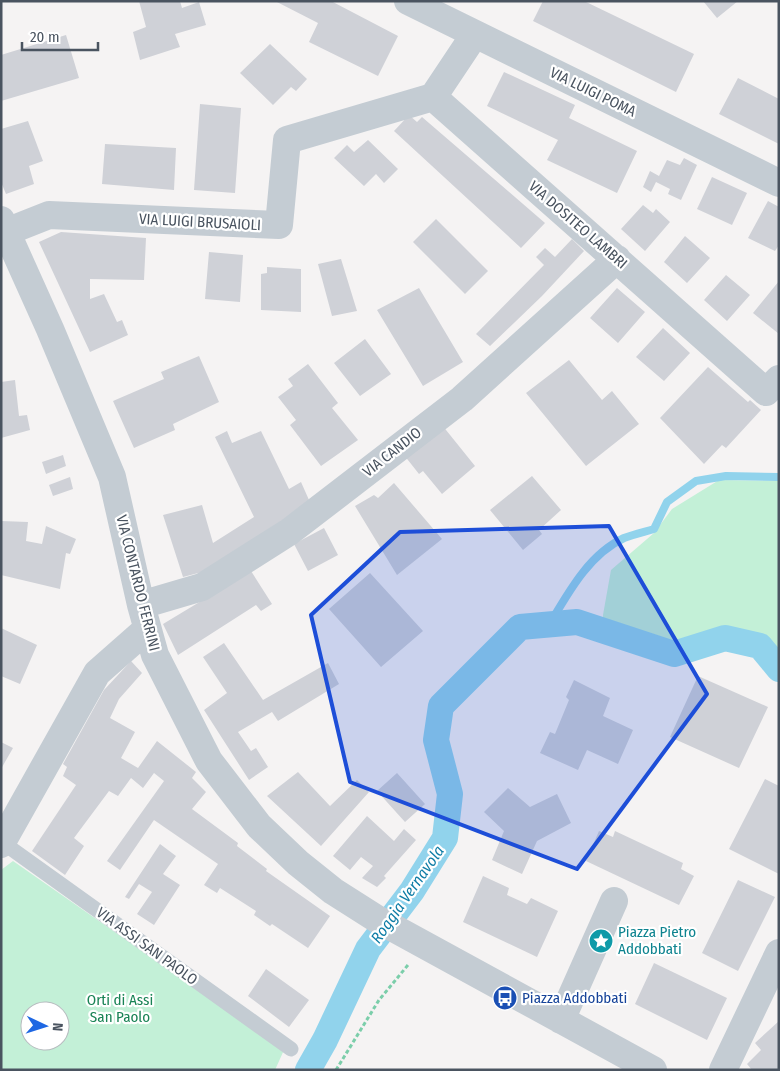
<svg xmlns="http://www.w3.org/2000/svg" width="780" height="1071" viewBox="0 0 780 1071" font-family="'Fira Sans Condensed',sans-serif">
<rect width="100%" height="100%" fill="#f5f3f3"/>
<path fill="#c3f0d7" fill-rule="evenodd" d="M719 480 779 481V656L764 637 721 631 671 646 603 628V615L611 570 654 533 672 509Z
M13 861 284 1050 275 1070H1V870ZM30 1011H60V1041H30Z"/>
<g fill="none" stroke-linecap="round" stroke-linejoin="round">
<path stroke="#91d3ec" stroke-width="8" d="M549 625C568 593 589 554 624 538 634 534 644 532 654 529L667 502 696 481 726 476 779 477"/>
<path stroke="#91d3ec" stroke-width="26" d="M308 1070 325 1040 368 949 412 891 445 838 450 794 436 740 441 706 520 627 577 622 674 654 725 638 760 646 779 669"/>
</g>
<path fill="#cfd1d7" d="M139 1H180L182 8 199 2 206 25 175 34 180 47 140 60 133 32 146 27Z
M275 1H331L398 36 378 76 309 42 318 23Z
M543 1H584L694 54 676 92 533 21Z
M703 1H738L717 18Z
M66 35 79 78 1 101V55Z
M270 44 307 79 296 91 291 87 273 105 240 73Z
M504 72 575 105 569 118 637 151 617 193 547 160 558 140 487 106Z
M738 78 779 99V144L719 114Z
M200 104 241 108 235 193 194 190Z
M409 115 417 122 422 117 545 223 521 248 394 131Z
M28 121 43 161 29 166 34 184 6 194 1 182V129Z
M368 140 398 169 384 183 376 174 364 186 334 158 347 145 354 152Z
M105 144 176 148 174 190 102 184Z
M684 158 697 165 681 200 668 194 670 189 656 182 651 192 643 187 650 171 659 176 667 160 680 165Z
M712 177 747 193 732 225 697 209Z
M768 201 779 207V245L775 251 748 238Z
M643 205 653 213 656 209 670 222 645 251 621 229Z
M436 219 488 271 465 294 413 242Z
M61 232 146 238 144 280 90 279V299L104 294 117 322 122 320 128 335 90 352 39 242Z
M685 236 710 258 687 283 664 262Z
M572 239 584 251 542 296 490 346 476 334 544 265 536 257 545 248 555 257Z
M209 252 243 255 240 302 205 299Z
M341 259 357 311 332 316 318 264Z
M267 267 301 269V312L261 310V274L267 273Z
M726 275 750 295 727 321 704 300Z
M779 281V334L753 313Z
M419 288 463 362 423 386 377 310Z
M617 288 645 312 618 343 590 318Z
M663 328 690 353 664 381 636 357Z
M365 339 391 374 360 396 334 363Z
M199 356 219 402 173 424 175 430 134 448 113 401 164 379 161 372Z
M569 360 602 400 612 391 639 424 586 466 526 393Z
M308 364 338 403 332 408 358 440 321 466 290 425 296 420 278 397 293 386 288 379Z
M708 367 748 402 750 400 761 410 726 448 722 445 704 464 660 418Z
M15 380 19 416 27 415 30 430 1 438V382Z
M442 425 475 466 442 494 423 471 419 474 404 455Z
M227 431 232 443 261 431 289 489 301 482 309 500 221 567 183 577 163 515 202 505 213 543 254 517 215 437Z
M63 455 66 466 46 474 42 462Z
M532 476 561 510 539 530 542 534 523 550 490 510Z
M70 477 73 489 53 496 49 485Z
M394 483 442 539 397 575 355 506 374 495 378 498Z
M1 521 28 522 26 541 42 544 46 526 76 539 70 554 66 553 60 589 1 575Z
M324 528 338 555 308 571 294 544Z
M251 571 272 604 261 611 256 605 178 655 163 624Z
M370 573 423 631 381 667 329 609Z
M1 628 37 645 20 684 1 676Z
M224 643 263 700 328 663 339 684 278 721 272 712 238 732 251 751 256 748 268 767 249 780 204 710 227 693 203 657Z
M131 661 142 673 119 699 110 718 135 732 121 758 138 768 157 741 196 772 192 778 206 792 192 809 238 843 237 846 267 869 266 871 330 916 308 948 272 924 270 926 254 915 256 911 220 888 217 893 204 885 218 864 154 820 120 870 107 861 164 781 154 773 143 788 131 778 118 796 109 791 74 838 84 846 65 875 32 851 76 785 63 776 67 767 63 764 104 690Z
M698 676 768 707 739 768 670 737Z
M574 680 610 698 603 716 633 730 618 764 587 750 578 770 540 753 550 732 555 734 569 700 566 697Z
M1 742 13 748 1 769Z
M298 772 330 806 357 780 369 792 321 846 267 796Z
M397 773 425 804 405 822 377 791Z
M765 779 779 786V874L729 849Z
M508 788 530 807 557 794 571 823 537 841 522 874 492 860 504 831 484 812Z
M367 816 394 841 404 829 416 840 384 876 386 878 377 887 362 878 373 866 361 857 350 870 333 856Z
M599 831 613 837 615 831 683 863 681 869 694 876 679 905 586 861Z
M160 844 176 856 163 874 180 885 154 925 137 914 152 892 139 884 129 899 125 897Z
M483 876 509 888 507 895 527 904 531 898 558 911 537 957 463 922Z
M738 880 775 897 738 971 702 953Z
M654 963 727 998 707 1040 635 1004Z
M266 969 309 1000 289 1027 248 996Z
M779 1021V1070H752L747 1064 761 1050 755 1043Z"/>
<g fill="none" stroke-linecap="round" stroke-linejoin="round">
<path stroke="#7bceaa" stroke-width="3" stroke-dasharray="4 2.5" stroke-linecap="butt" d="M336 1070 379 1000 408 965"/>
<path stroke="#c4ccd3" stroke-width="15" d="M2 842 291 1049"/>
<path stroke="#c4ccd3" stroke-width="28" d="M408 1 779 183
M475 34 433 97 766 392 779 379
M1 220 50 329 112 477 141 605 155 655 209 761 259 826 298 863 333 891 377 919 653 1070
M6 232 49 215 279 225 287 140 433 97
M141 605 202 587 289 532 462 399 617 259
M1 844 97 673 147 629
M561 1020 614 901
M723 1070 779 953"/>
</g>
<path fill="#1d4ed8" fill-opacity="0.2" stroke="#1d4ed8" stroke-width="4" stroke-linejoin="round" d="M609 526 707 694 577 869 350 782 311 615 400 532Z"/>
<defs>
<symbol id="sight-disc" viewBox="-11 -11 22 22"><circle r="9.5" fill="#0f9aa8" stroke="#fff"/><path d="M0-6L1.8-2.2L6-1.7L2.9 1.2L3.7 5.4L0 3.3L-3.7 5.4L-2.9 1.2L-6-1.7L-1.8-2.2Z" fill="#fff"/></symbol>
<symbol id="bus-disc" viewBox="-11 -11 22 22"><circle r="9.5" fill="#1a4fb4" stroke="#fff"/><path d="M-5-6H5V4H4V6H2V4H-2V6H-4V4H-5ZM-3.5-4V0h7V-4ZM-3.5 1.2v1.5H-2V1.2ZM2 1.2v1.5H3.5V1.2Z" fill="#fff"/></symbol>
</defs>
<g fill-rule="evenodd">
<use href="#sight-disc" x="587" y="927" width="28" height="28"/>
<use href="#bus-disc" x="491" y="984" width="28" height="28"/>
</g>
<g text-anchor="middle" stroke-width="4.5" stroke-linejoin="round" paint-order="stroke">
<g font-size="15" fill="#4a5460" stroke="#fff">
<text transform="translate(593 92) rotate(26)" y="5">VIA LUIGI POMA</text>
<text transform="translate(200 222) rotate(3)" y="5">VIA LUIGI BRUSAIOLI</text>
<text transform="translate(578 225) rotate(41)" y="5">VIA DOSITEO LAMBRI</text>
<text transform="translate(392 452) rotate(-38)" y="5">VIA CANDIO</text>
<text transform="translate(138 583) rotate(76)" y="5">VIA CONTARDO FERRINI</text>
<text transform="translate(147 946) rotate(36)" y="5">VIA ASSI SAN PAOLO</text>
</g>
<g font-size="15" fill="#0d838f" stroke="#fff" text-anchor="start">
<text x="618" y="937">Piazza Pietro<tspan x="618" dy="17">Addobbati</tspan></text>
</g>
<g font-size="15" fill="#164399" stroke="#fff" text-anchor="start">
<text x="522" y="1003">Piazza Addobbati</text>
</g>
<g font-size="15" fill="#198355" stroke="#fff">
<text x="120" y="1005">Orti di Assi<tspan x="120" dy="17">San Paolo</tspan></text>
</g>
<g font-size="16" font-style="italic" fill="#0f7da6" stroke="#fff">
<text transform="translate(407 894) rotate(-55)" y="6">Roggia Vernavola</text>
</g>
</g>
<rect width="780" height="1071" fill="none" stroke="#4a5460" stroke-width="5"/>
<g transform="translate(45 1026) rotate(94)"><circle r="24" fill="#ffffff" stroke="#b7bbbf"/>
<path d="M0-4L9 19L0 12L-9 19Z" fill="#1e67e3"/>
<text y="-8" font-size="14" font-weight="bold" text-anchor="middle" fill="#4a5460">N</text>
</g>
<path d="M22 42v8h76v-8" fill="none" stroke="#4a5460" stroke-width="2.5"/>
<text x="30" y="42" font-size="15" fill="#4a5460" stroke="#ffffff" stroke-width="4" paint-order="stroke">20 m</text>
</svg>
